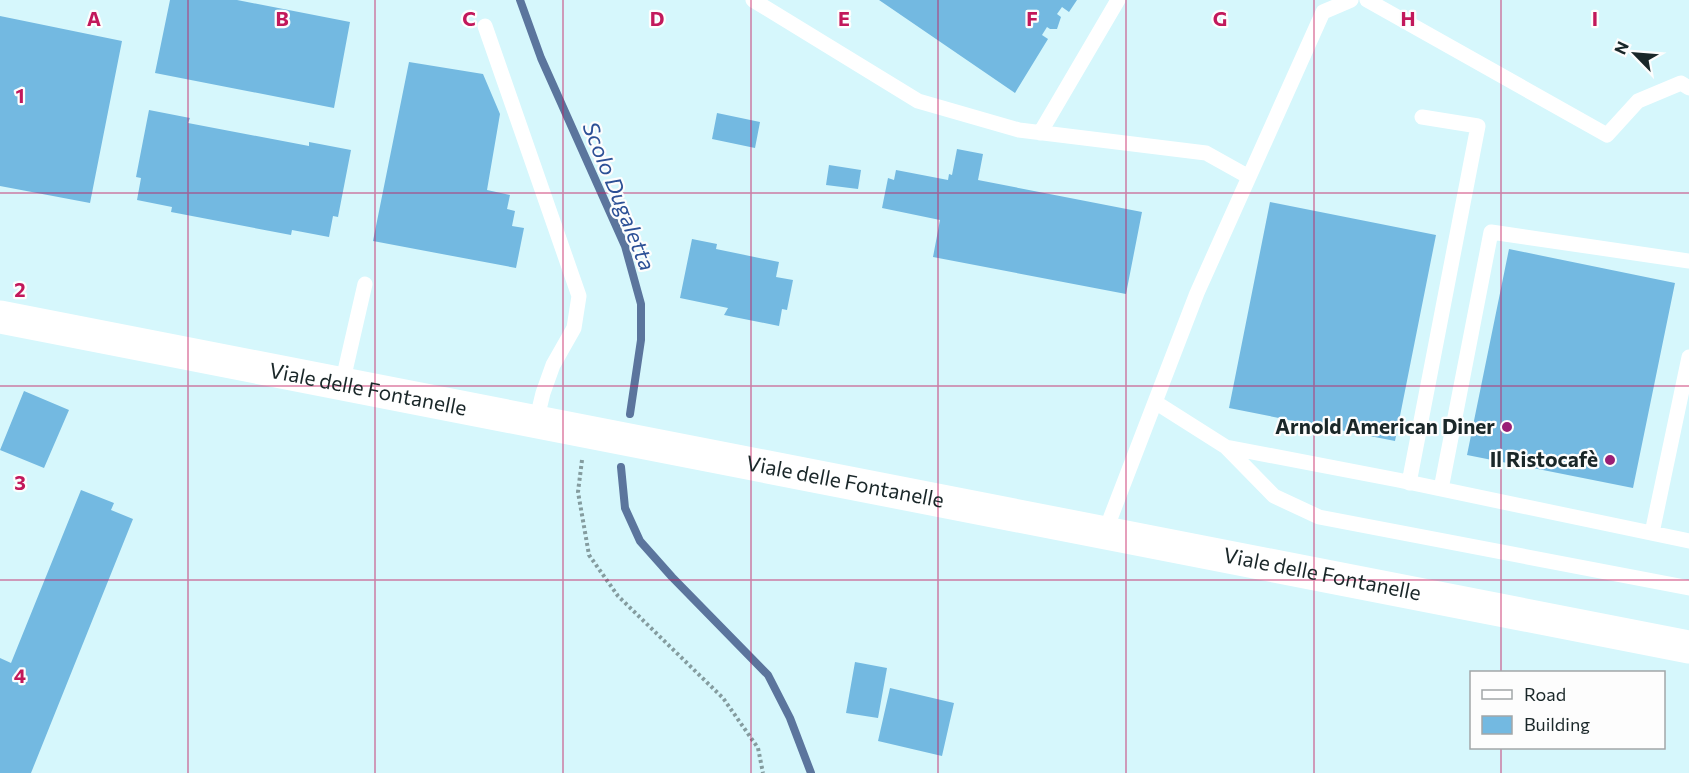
<svg xmlns="http://www.w3.org/2000/svg" width="1689" height="773" viewBox="0 0 1689 773" font-family="Commissioner,sans-serif">
<rect width="100%" height="100%" fill="#d6f7fc"/>
<g fill="none" stroke-linecap="round" stroke-linejoin="round">
<path stroke="#5b759d" stroke-width="8" d="M520 0 541 58 625 246 641 304V340L630 414
M621 467 625 508 640 541 672 577 768 675 790 718 811 773"/>
</g>
<path fill="#73b9e1" d="M170 0H237L350 22 334 108 155 73Z
M879 0H1077L1069 12 1062 7 1057 14 1061 17 1057 29H1050L1047 27 1042 35 1048 39 1015 93Z
M0 16 122 41 90 203 0 186Z
M409 62 483 74 500 114 487 190 510 195 507 209 515 211 512 226 524 228 516 268 373 241Z
M149 110 190 118 188 123 309 146V142L351 150 338 217 333 216 329 237 292 230 291 235 171 212 172 207 137 200 141 178 136 177Z
M717 113 760 122 755 148 712 139Z
M957 149 983 154 978 180 1142 212 1126 294 933 257 940 220 882 208 888 178 894 180 896 170 948 180 949 174 952 175Z
M829 165 861 170 858 189 826 185Z
M1270 202 1436 235 1395 441 1229 408Z
M692 239 717 244 716 249 779 262 776 277 793 280 787 310 782 309 779 326 724 315 728 308 680 298Z
M1509 249 1675 283 1633 488 1467 455Z
M24 391 69 410 44 468 0 450Z
M81 490 114 503 111 510 133 519 31 773H0V658L11 663Z
M855 662 887 668 878 718 846 713Z
M890 688 954 703 942 756 878 741Z"/>
<g fill="none" stroke-linecap="round" stroke-linejoin="round">
<path stroke="#849c9f" stroke-width="4" stroke-dasharray="3 3" stroke-linecap="butt" d="M582 460 578 492 589 555 618 596 723 698 758 748 763 773"/>
<path stroke="#fff" stroke-width="15" d="M753 0 918 101 1019 130 1206 153 1249 177
M1367 0 1607 135 1638 101 1681 83 1689 88
M485 26 579 296 574 328 553 365 543 393 536 422
M1040 133 1118 0
M342 384 365 284
M1155 402 1226 447 1274 496 1319 517 1689 588
M1226 447 1398 480 1689 541
M1409 483 1478 126 1422 117
M1441 489 1491 232 1689 261
M1105 532 1197 293 1323 12 1351 0
M1652 533 1689 357"/>
<path stroke="#fff" stroke-width="33" id="s1" d="M0 317C563 430 1127 534 1689 647"/>
</g>
<path fill="none" stroke="#c2185b" stroke-width="1.5" stroke-opacity="0.55" d="M188 0V773M375 0V773M563 0V773M751 0V773M938 0V773M1126 0V773M1314 0V773M1501 0V672M0 193H1689M0 386H1689M0 580H1689M1501 748V773"/>
<g fill="#9a1e75" stroke="#fdfdfd" stroke-width="2">
<circle cx="1507" cy="427" r="6"/>
<circle cx="1610" cy="460" r="6"/>
</g>
<g text-anchor="middle" stroke-width="4.5" stroke-linejoin="round" paint-order="stroke">
<g font-size="21" fill="#1a2729" stroke="#fdfdfd">
<text dy="7" stroke="none"><textPath href="#s1" startOffset="375">Viale delle Fontanelle</textPath></text>
<text dy="7" stroke="none"><textPath href="#s1" startOffset="861">Viale delle Fontanelle</textPath></text>
<text dy="7" stroke="none"><textPath href="#s1" startOffset="1347">Viale delle Fontanelle</textPath></text>
</g>
<g font-size="21" font-weight="bold" fill="#1a2729" stroke="#fdfdfd" text-anchor="end">
<text x="1495" y="434">Arnold American Diner</text>
<text x="1598" y="467">Il Ristocafè</text>
</g>
<g font-size="22" font-style="italic" fill="#2c5096" stroke="#fdfdfd">
<text transform="translate(619 196) rotate(68)" y="8">Scolo Dugaletta</text>
</g>
</g>
<g font-size="20" text-anchor="middle" font-weight="bold" fill="#c2185b" stroke="#fdfdfd" stroke-width="4.5" stroke-linejoin="round" paint-order="stroke">
<text x="94" y="26">A</text>
<text x="282" y="26">B</text>
<text x="469" y="26">C</text>
<text x="657" y="26">D</text>
<text x="844" y="26">E</text>
<text x="1032" y="26">F</text>
<text x="1220" y="26">G</text>
<text x="1408" y="26">H</text>
<text x="1595" y="26">I</text>
<text x="20" y="103">1</text>
<text x="20" y="297">2</text>
<text x="20" y="490">3</text>
<text x="20" y="683">4</text>
</g>
<rect x="1470" y="671" width="195" height="78" fill="#fdfdfd" stroke="#a2a7a8" stroke-width="1.5"/>
<rect x="1482" y="690" width="30" height="9" fill="#ffffff" stroke="#a2a7a8" stroke-width="1.5"/>
<text x="1524" y="701" font-size="18" fill="#1a2729">Road</text>
<rect x="1482" y="716" width="30" height="18" fill="#73b9e1" stroke="#a2a7a8" stroke-width="1.5"/>
<text x="1524" y="731" font-size="18" fill="#1a2729">Building</text>
<g transform="translate(1635 54) rotate(295)" stroke="#fdfdfd" stroke-width="4.5" paint-order="stroke">
<path d="M0-4.5L10 22L0 15L-10 22Z" fill="#1a2729"/>
<text y="-9" font-size="16" font-weight="bold" text-anchor="middle" fill="#1a2729">N</text>
</g>
</svg>
